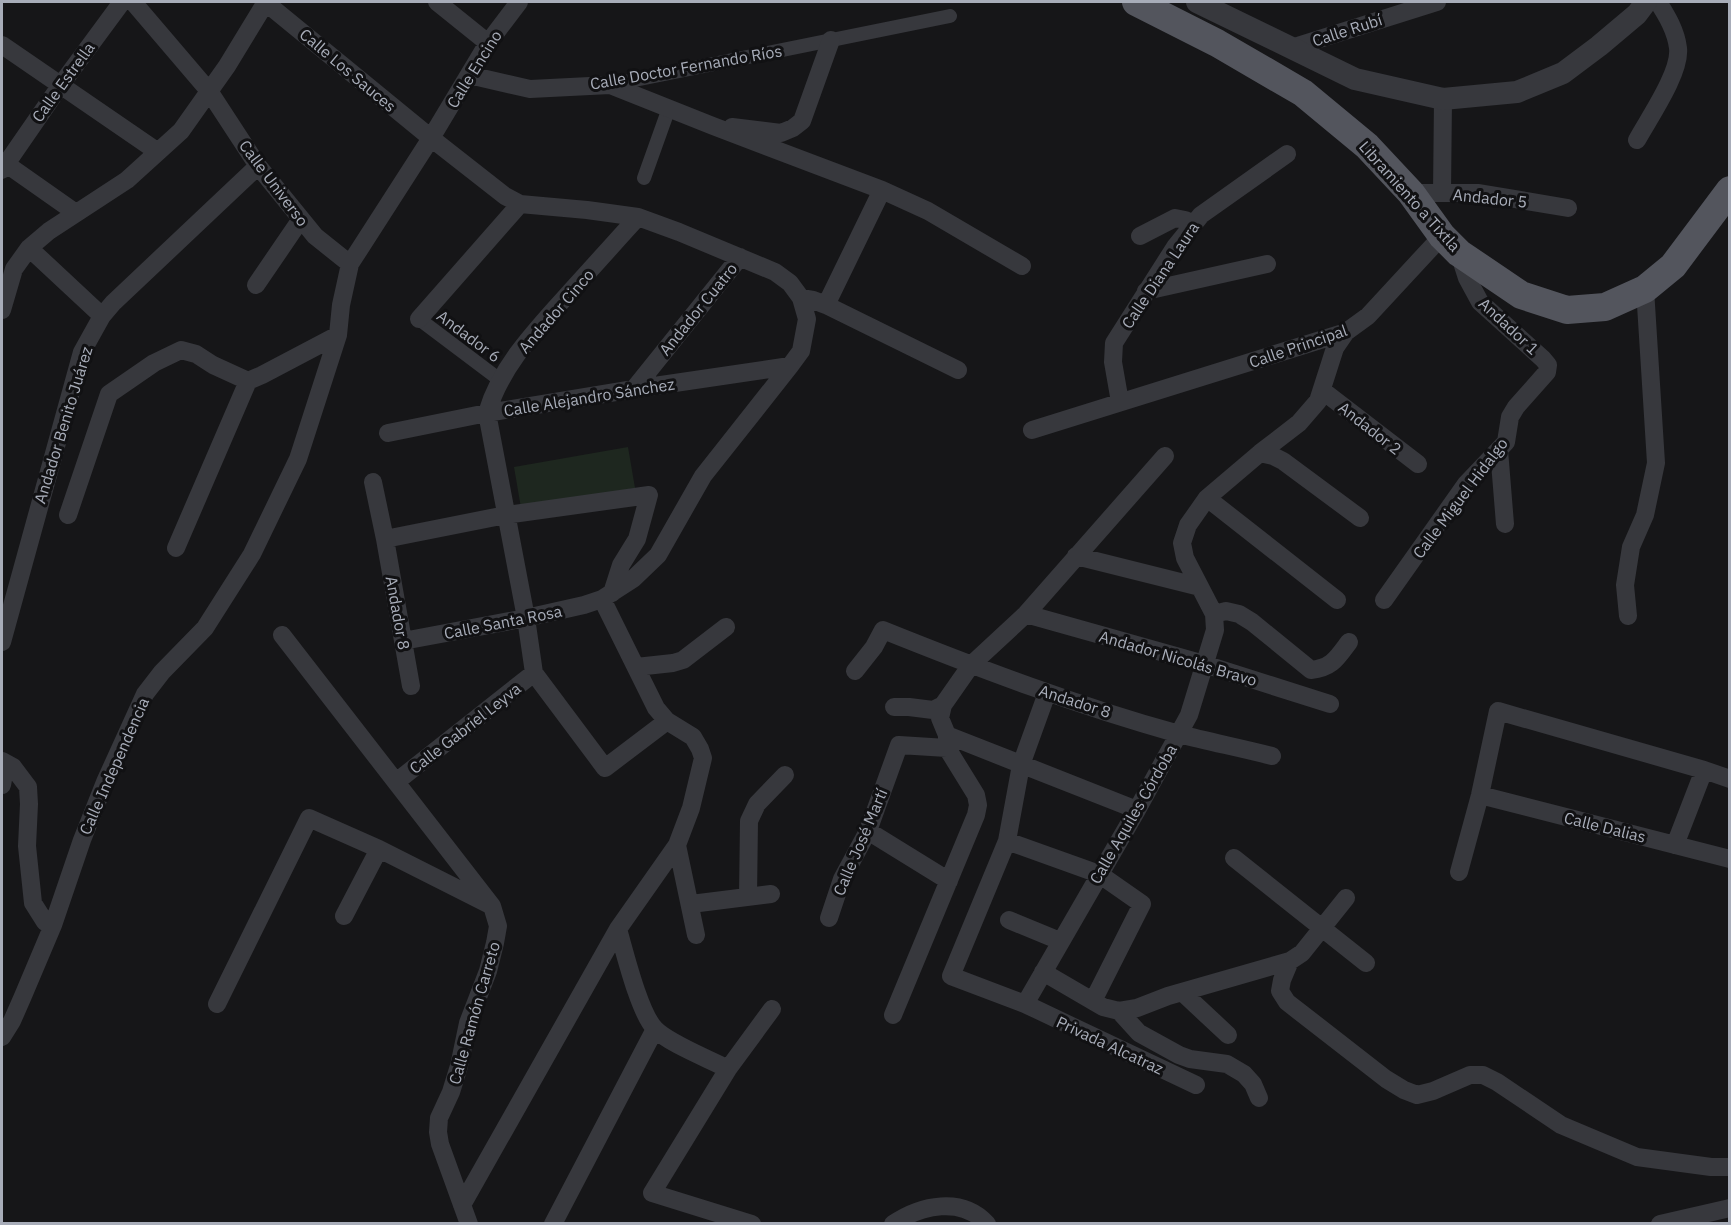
<svg xmlns="http://www.w3.org/2000/svg" width="1731" height="1225" viewBox="0 0 1731 1225" font-family="'IBM Plex Sans',sans-serif">
<rect width="100%" height="100%" fill="#161618"/>
<path fill="#1e271f" d="M628 447 635 488 521 508 514 467Z"/>
<g fill="none" stroke-linecap="round" stroke-linejoin="round">
<path stroke="#37383d" stroke-width="14" d="M610 85 950 16
M644 178 669 108
M419 319 500 380"/>
<path stroke="#37383d" stroke-width="18" d="M133 2 209 91 258 166 315 236 350 264
M265 2 431 138 505 196 520 204 587 210 638 217 679 232 775 272 790 283 801 298 807 319 801 351 790 366 703 476 658 555 633 579 602 599 584 605 526 618 403 641
M437 2 488 43
M2 45 158 152
M1291 48 1437 2
M469 75 530 89 610 85 713 126 882 190 928 211 1022 266
M732 127 781 133 793 128 802 121 831 40
M1637 140C1649 118 1681 72 1678 48 1676 31 1667 16 1658 2
M2 161 76 213
M2 170 60 86 122 2
M1411 193H1479L1568 208
M1442 193 1443 99
M638 217C615 242 593 267 570 292 538 328 501 365 487 413L526 618 534 673 605 768 667 721
M1140 236 1175 218 1185 220 1194 224
M29 248 102 316
M256 285 301 219
M1146 291 1267 264
M801 298 813 300 826 305 958 370
M826 305 882 190
M2 310 14 269 29 248 49 231 127 180 181 131 227 66 266 2
M419 319 520 204
M634 389 740 257
M1323 391 1418 464
M1120 402 1113 362 1114 343 1175 247 1201 215 1287 154
M1032 430 1346 332 1368 316 1442 236
M388 433 487 413 634 389 790 366
M1499 450 1505 524
M1260 453 1273 456 1283 461 1360 518
M373 482 385 539 411 686
M1207 498 1337 600
M68 515 109 394 154 363 181 350 196 354 213 365 248 381 262 375 338 335
M385 539 506 515 649 495 637 539 621 565 612 593
M176 548 248 381
M1076 556 1200 587
M1384 600 1466 484 1506 442 1510 417 1516 407 1547 372 1548 365 1543 359 1480 302 1467 278 1459 253
M1026 614 1204 664 1330 704
M1214 614 1226 611 1239 614 1252 622 1311 670C1332 668 1337 658 1349 642
M1628 616 1625 585 1631 547 1645 515 1656 463 1645 289
M282 635 492 906 498 926 495 943 488 971 468 1023 459 1066 451 1092 439 1118 438 1132 440 1144 469 1224
M2 642 82 352 102 316 113 303 258 166
M636 667 673 663 683 660 726 627
M855 671 874 647 883 630C980 669 1078 706 1179 734 1210 742 1241 748 1272 756
M1047 693 1021 765 1007 841 951 976 1025 1004 1196 1085
M894 707H909L933 710 943 705
M947 735 1137 810
M2 761 13 767 28 787 29 804 27 846 33 903 45 922 53 925
M396 782 534 673
M2 785 6 763
M1480 795 1730 859
M868 831 949 881
M1007 841 1099 874 1142 904 1093 1001
M677 845 696 935
M1675 845 1704 770
M1234 858 1366 963
M1459 872 1480 795 1498 711 1704 770 1730 779
M748 897 749 821 757 804 785 775
M691 904 771 894
M344 916 379 849
M829 918 842 879 868 831 899 745 947 748
M1009 920 1060 941
M618 929C625 953 639 1012 655 1029 668 1043 709 1059 728 1069
M1290 961 1282 980 1280 991 1287 1002 1386 1079 1404 1090 1417 1095 1433 1091 1470 1075H1483L1497 1082 1561 1125 1637 1157 1711 1167H1730
M1043 972 1103 1007 1119 1011 1139 1033 1179 1055 1190 1059 1227 1064 1244 1074 1253 1084 1259 1098
M1182 992 1228 1035
M217 1004 309 818 379 849 488 904
M1025 1004 1137 810 1189 715 1215 630 1214 614 1185 558 1182 543 1188 525 1207 498 1260 453 1299 423 1318 401 1335 348 1346 332
M1119 1011 1137 1008 1168 996 1290 961 1302 953 1346 898
M893 1015 976 815 978 805 976 795 947 748V735L940 718 943 705 971 665 1026 614 1165 456
M2 1037 12 1021 23 996 53 925 82 840 105 782 145 694 162 672 205 628 252 554 298 459 338 335 341 305 350 264 431 138 488 43 519 2
M462 1205 618 929 677 845 691 808 703 758 700 749 693 737 667 721 656 708 602 599
M553 1224 655 1029
M752 1224 652 1193 728 1069 772 1009
M893 1224C921 1205 962 1196 987 1224
M1660 1224 1730 1208"/>
<path stroke="#37383d" stroke-width="22" d="M1197 2 1355 79 1443 99 1517 92 1563 73 1599 46 1637 14 1646 2"/>
<path stroke="#53555d" stroke-width="28" d="M1136 2 1217 43 1303 93 1367 146 1411 193 1442 236 1459 253 1521 295 1567 310 1605 307 1645 289 1673 266 1730 190"/>
</g>
<g text-anchor="middle" stroke-width="6" stroke-linejoin="round" paint-order="stroke">
<g font-size="16" fill="#a8adb9" stroke="#111113">
<text transform="translate(1347 30) rotate(-18)" y="6">Calle Rubí</text>
<text transform="translate(686 67) rotate(-10)" y="6">Calle Doctor Fernando Ríos</text>
<text transform="translate(474 69) rotate(-58)" y="6">Calle Encino</text>
<text transform="translate(348 70) rotate(40)" y="6">Calle Los Sauces</text>
<text transform="translate(63 82) rotate(-54)" y="6">Calle Estrella</text>
<text transform="translate(274 183) rotate(53)" y="6">Calle Universo</text>
<text transform="translate(1410 196) rotate(48)" y="6">Libramiento a Tixtla</text>
<text transform="translate(1490 198) rotate(6)" y="6">Andador 5</text>
<text transform="translate(1160 275) rotate(-56)" y="6">Calle Diana Laura</text>
<text transform="translate(698 309) rotate(-51)" y="6">Andador Cuatro</text>
<text transform="translate(556 311) rotate(-49)" y="6">Andador Cinco</text>
<text transform="translate(1509 326) rotate(43)" y="6">Andador 1</text>
<text transform="translate(469 336) rotate(37)" y="6">Andador 6</text>
<text transform="translate(1298 346) rotate(-19)" y="6">Calle Principal</text>
<text transform="translate(589 397) rotate(-9)" y="6">Calle Alejandro Sánchez</text>
<text transform="translate(63 425) rotate(-73)" y="6">Andador Benito Juárez</text>
<text transform="translate(1370 428) rotate(38)" y="6">Andador 2</text>
<text transform="translate(1460 498) rotate(-53)" y="6">Calle Miguel Hidalgo</text>
<text transform="translate(398 613) rotate(80)" y="6">Andador 8</text>
<text transform="translate(503 622) rotate(-11)" y="6">Calle Santa Rosa</text>
<text transform="translate(1178 658) rotate(16)" y="6">Andador Nicolás Bravo</text>
<text transform="translate(1075 701) rotate(18)" y="6">Andador 8</text>
<text transform="translate(465 728) rotate(-38)" y="6">Calle Gabriel Leyva</text>
<text transform="translate(114 766) rotate(-66)" y="6">Calle Independencia</text>
<text transform="translate(1133 814) rotate(-60)" y="6">Calle Aquiles Córdoba</text>
<text transform="translate(1605 827) rotate(14)" y="6">Calle Dalias</text>
<text transform="translate(860 842) rotate(-67)" y="6">Calle José Martí</text>
<text transform="translate(474 1013) rotate(-74)" y="6">Calle Ramón Carreto</text>
<text transform="translate(1110 1045) rotate(25)" y="6">Privada Alcatraz</text>
</g>
</g>
<rect width="1731" height="1225" fill="none" stroke="#a8adb9" stroke-width="6"/>
</svg>
